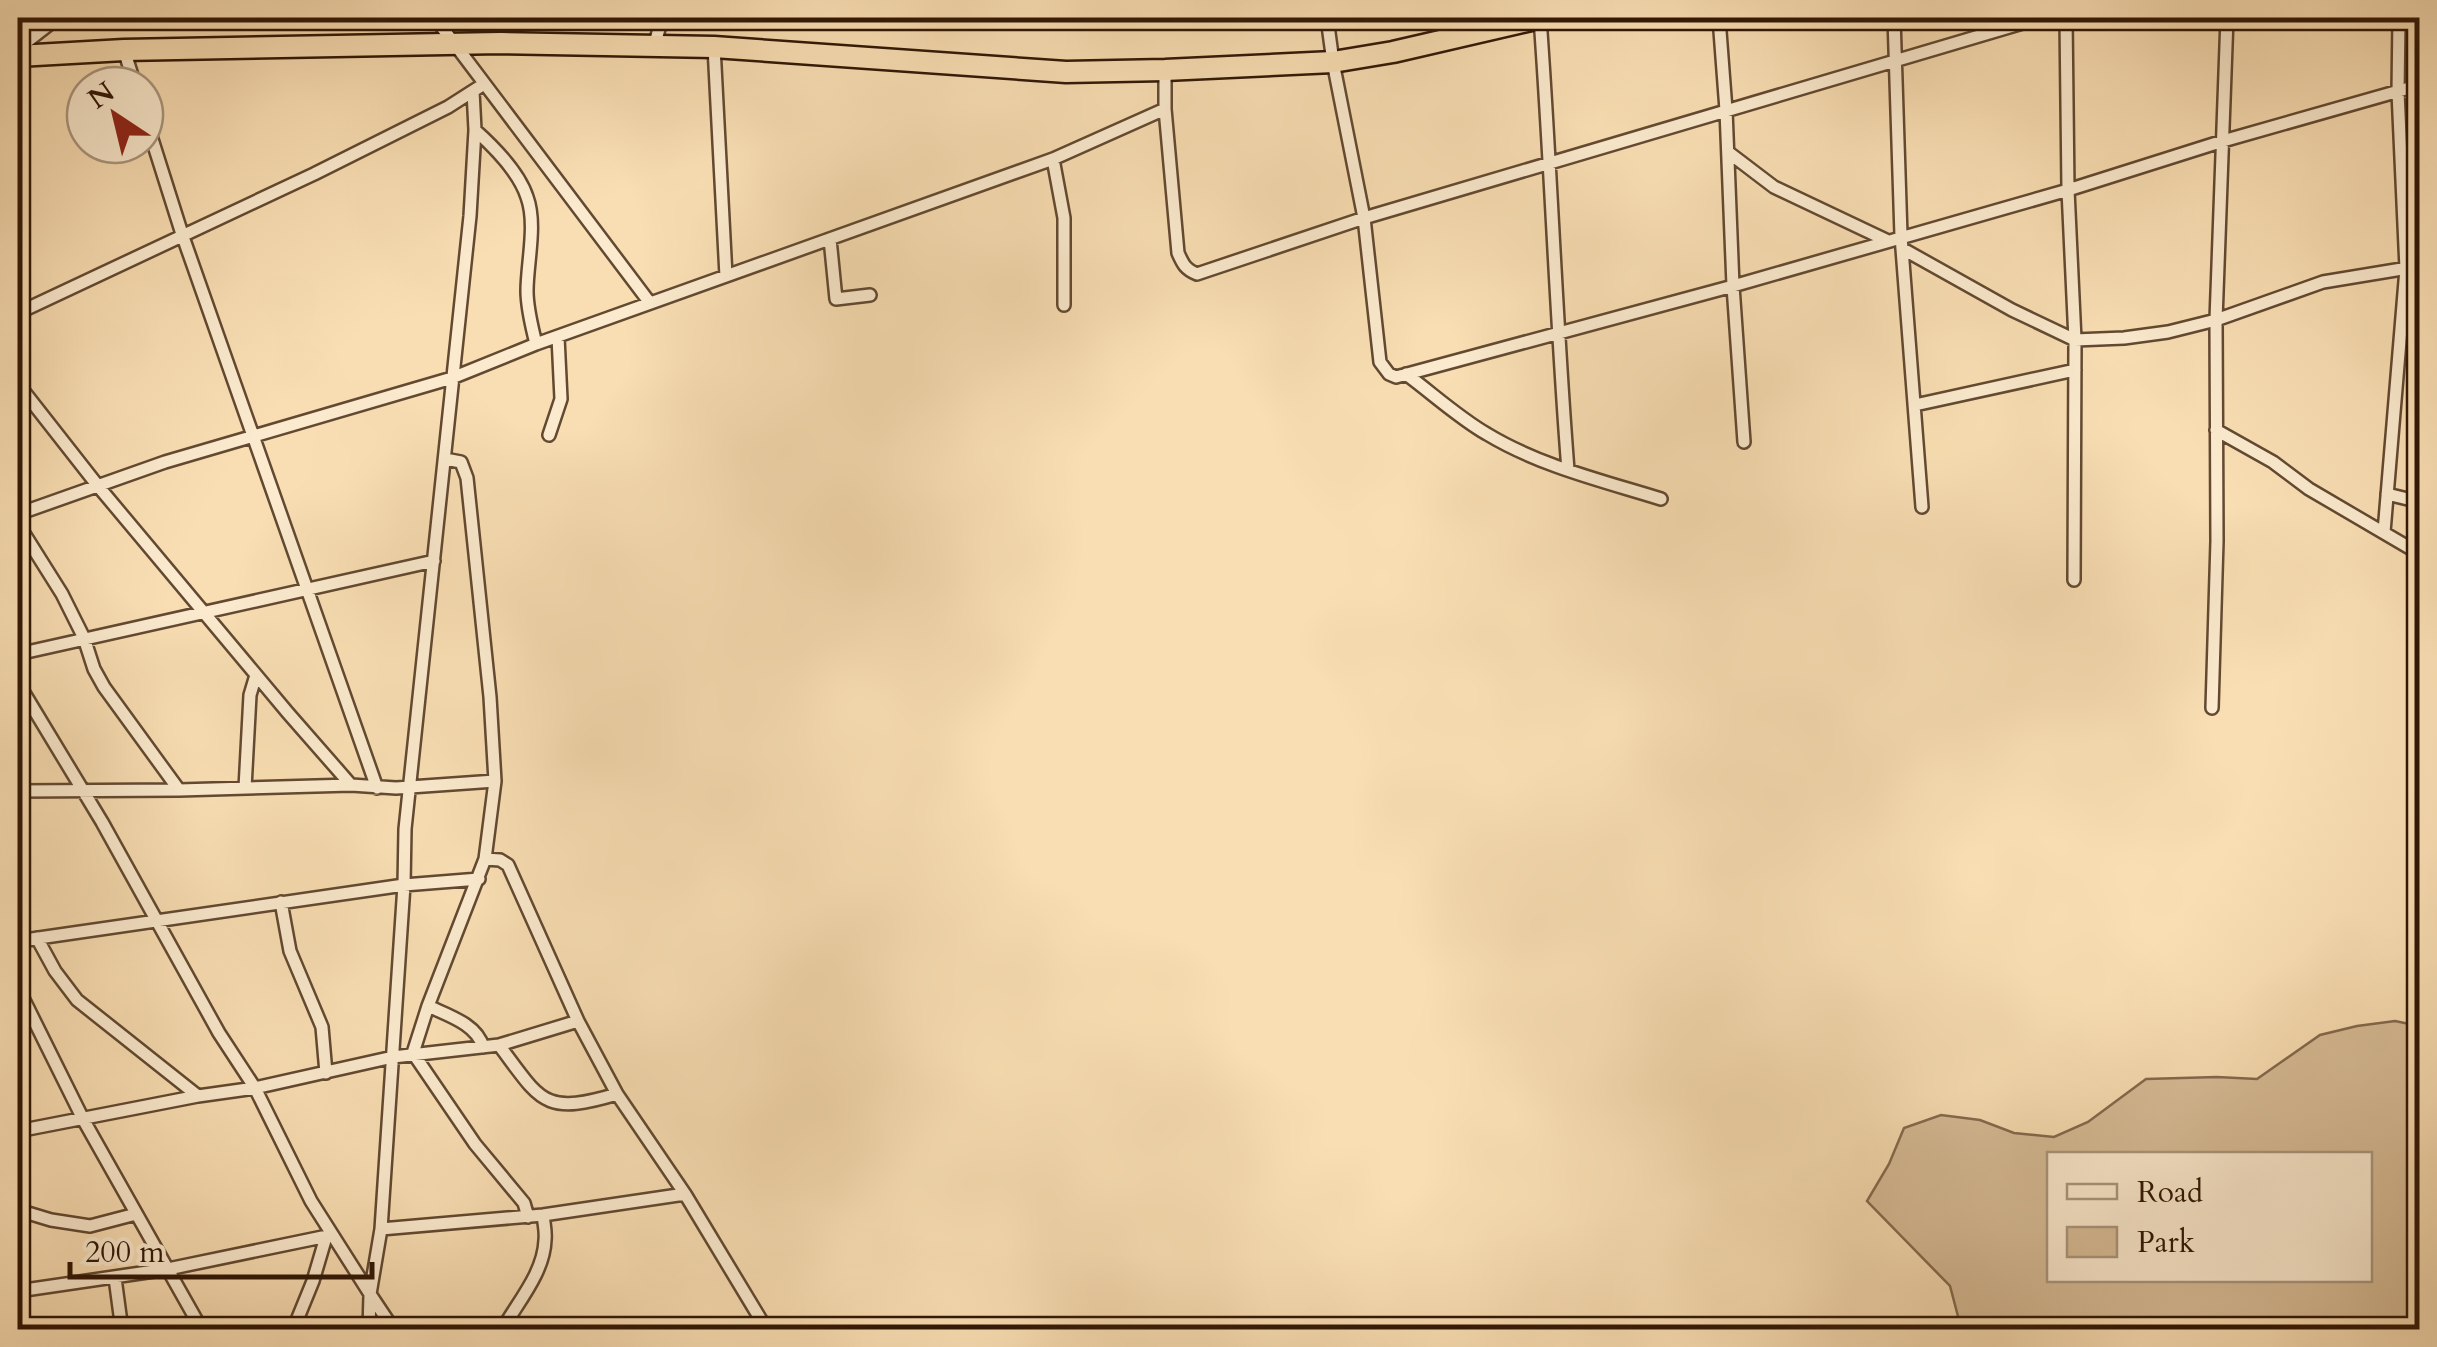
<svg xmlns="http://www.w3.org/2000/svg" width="2437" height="1347" viewBox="0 0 2437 1347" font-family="Cardo,serif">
<rect width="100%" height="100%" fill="#f9deb3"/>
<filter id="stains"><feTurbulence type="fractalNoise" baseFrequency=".002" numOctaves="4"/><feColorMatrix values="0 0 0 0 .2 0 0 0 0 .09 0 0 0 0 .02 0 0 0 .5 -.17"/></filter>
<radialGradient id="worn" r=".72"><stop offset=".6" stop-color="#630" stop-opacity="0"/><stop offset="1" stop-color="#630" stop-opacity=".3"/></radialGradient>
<path fill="#d7bc96" stroke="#846a4e" stroke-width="2.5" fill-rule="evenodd" d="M435 18H511L506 24 515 25V35L463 48Z
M2395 1021 2419 1026V1329H1965L1959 1320 1950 1286 1867 1201 1889 1164 1904 1128 1941 1115 1980 1120 2014 1133 2054 1137 2088 1122 2146 1079 2217 1077 2257 1079 2320 1035 2357 1026ZM2050 1154H2370V1280H2050Z"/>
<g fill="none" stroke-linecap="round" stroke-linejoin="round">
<defs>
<path id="minor" d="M435 18 650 303
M1327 18 1333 62 1364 218 1380 362 1389 374 1396 377 1733 286 2068 190 2223 141 2420 85
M1540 18C1551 168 1556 319 1568 470
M1719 18 1726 110 1733 286 1744 442
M1894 18 1901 236 1922 507
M2066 18 2068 190 2075 340 2074 580
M654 47 662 18
M714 47 726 276
M124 50 135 85
M1165 70V109L1178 253C1183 264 1185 269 1197 274L1364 218 2040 18
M145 117 182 234 377 788
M475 130C494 147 519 172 527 197 537 224 527 263 527 291 527 309 532 327 536 344
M1728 152 1774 187 1888 241
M1053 159 1064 218V305
M830 239 836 299 870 295
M1903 249 2012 310 2075 340 2124 338 2168 332 2216 320 2323 282 2420 266
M18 313 314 174 448 107 473 91
M1406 374C1433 394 1459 418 1487 434 1540 466 1603 481 1661 499
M18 384 98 486 288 713 351 785
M1915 405 2075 370
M2216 430 2273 462 2309 489 2420 554
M549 435 561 399 558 337
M445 459 461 462 467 478 490 697 495 781 485 859 428 1006 413 1053 475 1144 524 1203 528 1217
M2387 494 2420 502
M18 514 165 462 452 378 536 344 1053 159 1165 109
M18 524 62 594 84 638 94 669 104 687 179 790
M2384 532 2406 269 2398 92 2399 18
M18 654 434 561
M18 683 102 822 219 1033 255 1088 311 1201 370 1294 394 1330
M2212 708 2217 541 2216 320 2227 18
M245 788 250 695 256 675
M18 791 179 790 351 785 396 788 495 781
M485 859 500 860 508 865 578 1021 617 1094 685 1194 767 1330
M281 902 290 951 322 1027 326 1073
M37 938 55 971 77 1000 198 1096
M18 941 404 885 479 879
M18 988 83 1119 202 1330
M428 1006C447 1015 477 1024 483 1047
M499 1045C541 1101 543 1116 617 1094
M18 1131 198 1096 255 1088 393 1057 499 1045 578 1021
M18 1210 51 1220 90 1226 136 1214
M381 1229 543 1215 685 1194
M115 1278 122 1330
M18 1291 168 1269 332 1235
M293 1330 313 1281 326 1237
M369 1330 370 1294 381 1229 404 885 405 829 470 216 475 130 473 91 484 84
M502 1330C517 1303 544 1273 545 1240 546 1232 544 1224 543 1215"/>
<path id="tertiary" d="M18 46 54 18"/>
<path id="trunk" d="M18 56 124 50 501 43 714 47 1066 72 1165 70 1333 62 1393 52 1540 18"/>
</defs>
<use href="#minor" stroke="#624931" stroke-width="16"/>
<use href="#tertiary" stroke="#624931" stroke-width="20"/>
<use href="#trunk" stroke="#301706" stroke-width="25"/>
<use href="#minor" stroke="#fbeace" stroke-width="11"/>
<use href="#tertiary" stroke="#fbeace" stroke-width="15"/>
<use href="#trunk" stroke="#f9deb3" stroke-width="20"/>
</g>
<rect width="2437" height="1347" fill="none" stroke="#f9deb3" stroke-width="60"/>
<rect x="20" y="20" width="2397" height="1307" fill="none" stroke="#301706" stroke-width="5"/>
<rect x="30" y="30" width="2377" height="1287" fill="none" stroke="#301706" stroke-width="2.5"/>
<rect x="2047" y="1152" width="325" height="130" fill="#fbeace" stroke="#aa967e" stroke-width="2.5"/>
<rect x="2067" y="1184" width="50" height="15" fill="#fbeace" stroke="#aa967e" stroke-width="2.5"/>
<text x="2137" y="1202" font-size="30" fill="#301706">Road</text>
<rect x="2067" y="1227" width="50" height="30" fill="#d7bc96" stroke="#aa967e" stroke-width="2.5"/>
<text x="2137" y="1252" font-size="30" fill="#301706">Park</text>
<g transform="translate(115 115) rotate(325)"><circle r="48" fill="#fbeace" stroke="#aa967e" stroke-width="2.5"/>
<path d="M0-8L18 38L0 25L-18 38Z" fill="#8f2418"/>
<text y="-15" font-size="28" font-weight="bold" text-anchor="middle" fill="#301706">N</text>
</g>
<path d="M70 1262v15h302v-15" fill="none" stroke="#301706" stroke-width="5"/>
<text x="85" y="1262" font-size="30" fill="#301706" stroke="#fbeace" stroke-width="8" paint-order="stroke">200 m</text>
<rect width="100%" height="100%" filter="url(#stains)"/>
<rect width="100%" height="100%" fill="url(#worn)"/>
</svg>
